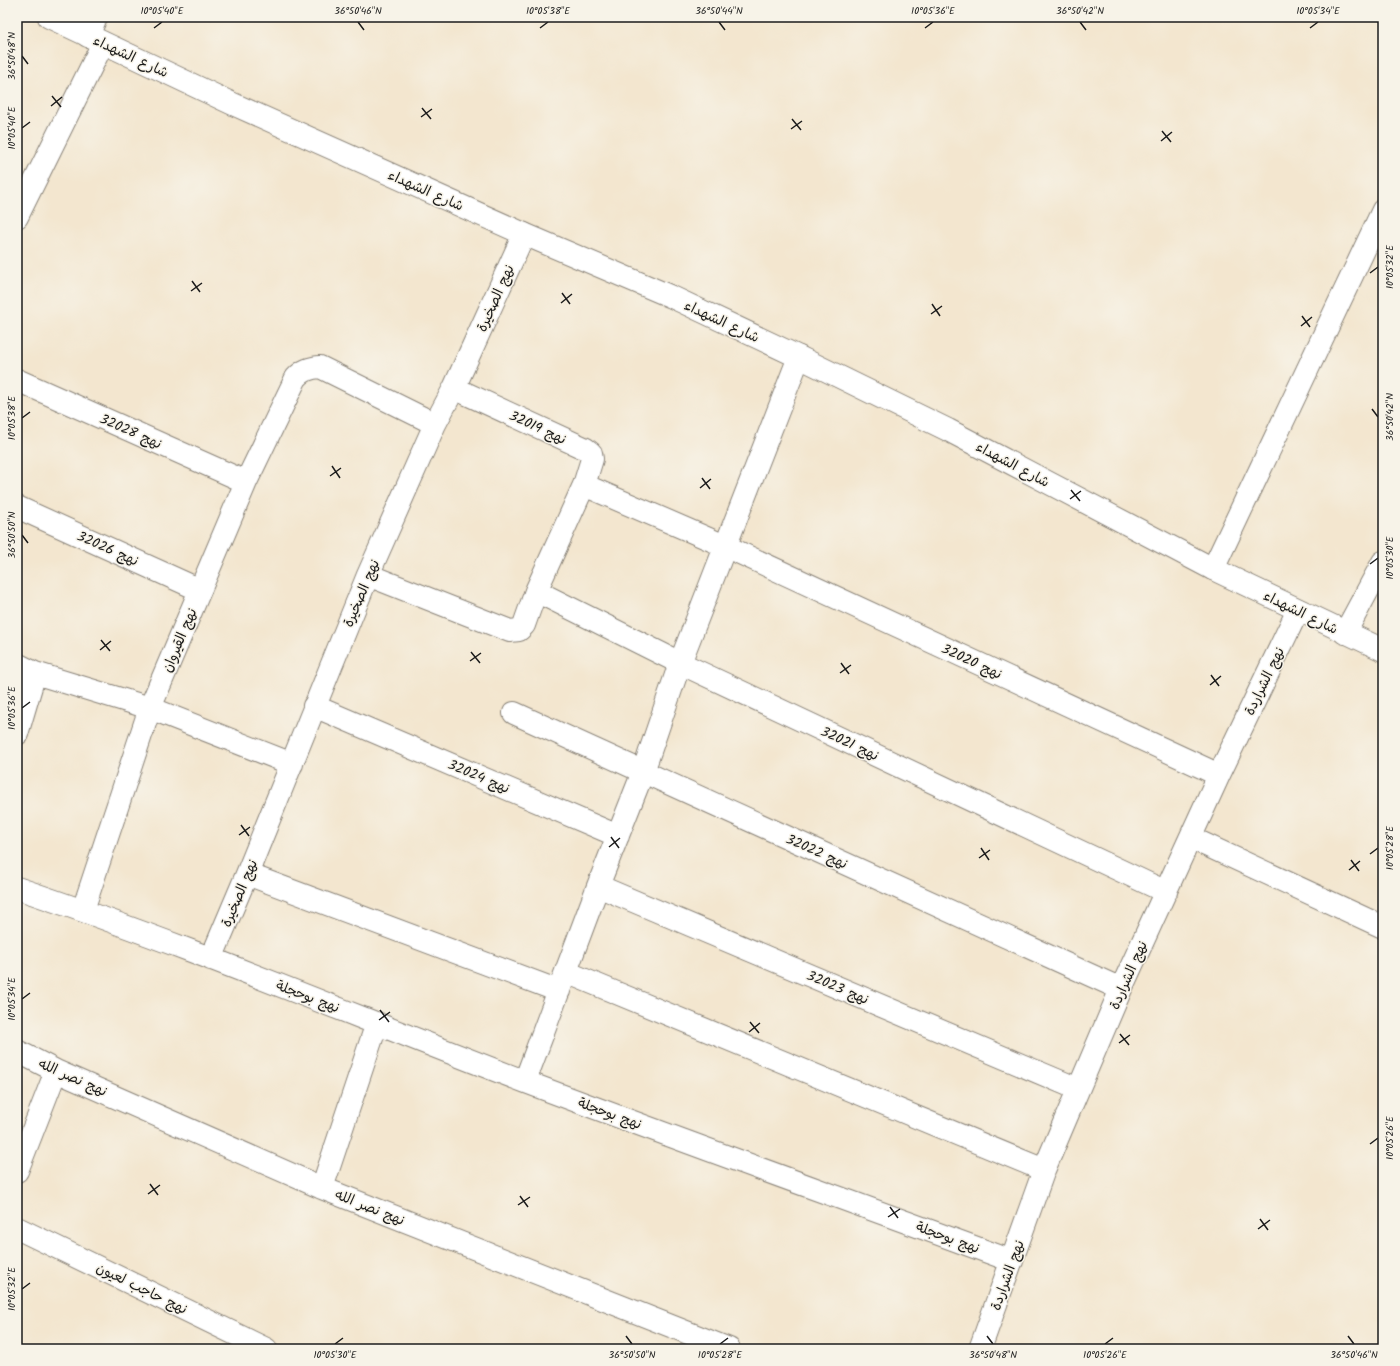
<svg xmlns="http://www.w3.org/2000/svg" width="1400" height="1366" viewBox="0 0 1400 1366" font-family="Kalam,'Playpen Sans Arabic',sans-serif">
<rect width="100%" height="100%" fill="#f7f3e8"/>
<filter id="ink" filterUnits="userSpaceOnUse"><feTurbulence type="fractalNoise" baseFrequency=".025" numOctaves="2"/><feDisplacementMap in="SourceGraphic" scale="8" xChannelSelector="R" yChannelSelector="G"/><feConvolveMatrix kernelMatrix="1 2 1 2 8 2 1 2 1" color-interpolation-filters="sRGB"/></filter>
<filter id="wash" filterUnits="userSpaceOnUse"><feTurbulence type="fractalNoise" baseFrequency=".012" numOctaves="4" result="noise"/><feDisplacementMap in="SourceGraphic" scale="16" xChannelSelector="R" yChannelSelector="G"/><feGaussianBlur stdDeviation="0.9" result="paint"/><feColorMatrix in="noise" values="0 0 0 0 0 0 0 0 0 0 0 0 0 0 0 0 0 1.4 0 .05"/><feComposite in="paint" operator="in"/></filter>
<g filter="url(#wash)">
<rect width="100%" height="100%" fill="#f3e6cf"/>
</g>
<g filter="url(#ink)">
<g fill="none" stroke-linecap="round" stroke-linejoin="round">
<defs>
<path id="minor" d="M88 36 96 17
M17 217 103 43
M17 380 246 482
M454 388 586 449 591 453 592 459 584 485
M17 507 200 590
M1213 569 1383 210
M368 575 510 631 519 630 524 625 536 591 584 485 725 546 1219 775
M536 591 680 663 1166 892
M1345 633 1383 562
M17 664 35 673 150 708 292 764
M314 706 618 836
M514 713 1121 989
M17 734 35 673
M1191 838 1383 927
M247 874 559 991
M598 886 1078 1089
M17 888C189 946 356 1017 526 1082 687 1143 850 1201 1012 1261
M83 910 150 708 246 482 296 378C303 370 310 368 320 367L435 424
M211 959 247 874 368 575 435 424 454 388 524 234
M566 972 1044 1170
M17 1051 56 1071 322 1188 729 1349
M525 1081 598 886 643 772 680 663 799 357
M17 1171 56 1071
M322 1188 377 1023
M17 1228 266 1349
M980 1349 1044 1170 1121 989 1219 775 1298 610"/>
<path id="tertiary" d="M49 17 233 104 524 234 672 297 799 357 948 430 1213 569 1383 650"/>
</defs>
<use href="#minor" stroke="#888176" stroke-width="24"/>
<use href="#tertiary" stroke="#888176" stroke-width="24"/>
<use href="#minor" stroke="#fff" stroke-width="22"/>
<use href="#tertiary" stroke="#fff" stroke-width="22"/>
</g>
</g>
<path fill="none" stroke="#1c1c1c" stroke-width="1.5" d="M358 22 364 30M719 22 725 30M1080 22 1086 30M154 28 162 22M540 28 548 22M925 28 933 22M1310 28 1318 22M22 56 28 64M52 96 61 107M51 106 62 97M422 108 431 119M421 117 432 109M792 119 801 130M22 128 30 122M791 129 802 121M1162 131 1171 142M1161 141 1172 132M1370 273 1378 267M192 281 200 292M191 291 202 283M562 293 570 304M561 303 572 294M932 304 940 316M931 314 942 306M1302 316 1310 327M1301 326 1312 317M1372 409 1378 417M22 418 30 412M332 466 340 478M330 476 341 468M702 478 710 489M700 488 711 479M1071 490 1080 501M1070 499 1081 491M22 535 28 543M1370 564 1378 558M101 640 110 651M100 650 111 641M471 652 480 663M470 661 481 653M841 663 849 674M840 673 851 665M1211 675 1219 686M1210 685 1221 676M22 708 30 702M241 825 249 836M239 835 250 827M611 837 619 848M609 847 620 838M981 848 989 860M1370 854 1378 848M979 858 990 850M1351 860 1359 871M1349 870 1360 861M22 999 30 993M380 1010 389 1022M379 1020 390 1012M750 1022 759 1033M749 1032 760 1023M1120 1034 1129 1045M1119 1043 1130 1035M1370 1144 1378 1138M150 1184 158 1195M148 1194 160 1185M520 1196 528 1207M518 1205 530 1197M890 1207 898 1218M888 1217 900 1209M1260 1219 1268 1230M1258 1229 1270 1220M22 1289 30 1283M626 1336 632 1344M987 1336 993 1344M1348 1336 1354 1344M335 1344 343 1338M720 1344 728 1338M1105 1344 1113 1338"/>
<g text-anchor="middle" stroke-width="3" stroke-linejoin="round" paint-order="stroke">
<g font-size="14" fill="#1c1c1c" stroke="#f7f3e8">
<text transform="translate(131 56) rotate(25)" y="5">شارع الشهداء</text>
<text transform="translate(426 190) rotate(24)" y="5">شارع الشهداء</text>
<text transform="translate(495 298) rotate(-66)" y="5">نهج الصخيرة</text>
<text transform="translate(722 321) rotate(25)" y="5">شارع الشهداء</text>
<text transform="translate(538 427) rotate(25)" y="5">نهج 32019</text>
<text transform="translate(131 431) rotate(24)" y="5">نهج 32028</text>
<text transform="translate(1013 464) rotate(28)" y="5">شارع الشهداء</text>
<text transform="translate(108 548) rotate(24)" y="5">نهج 32026</text>
<text transform="translate(361 593) rotate(-67)" y="5">نهج الصخيرة</text>
<text transform="translate(1301 612) rotate(26)" y="5">شارع الشهداء</text>
<text transform="translate(179 640) rotate(-67)" y="5">نهج القيروان</text>
<text transform="translate(972 661) rotate(25)" y="5">نهج 32020</text>
<text transform="translate(1264 681) rotate(-64)" y="5">نهج الشراردة</text>
<text transform="translate(850 743) rotate(25)" y="5">نهج 32021</text>
<text transform="translate(479 776) rotate(23)" y="5">نهج 32024</text>
<text transform="translate(817 851) rotate(24)" y="5">نهج 32022</text>
<text transform="translate(239 893) rotate(-67)" y="5">نهج الصخيرة</text>
<text transform="translate(1128 975) rotate(-66)" y="5">نهج الشراردة</text>
<text transform="translate(838 987) rotate(23)" y="5">نهج 32023</text>
<text transform="translate(308 996) rotate(21)" y="5">نهج بوحجلة</text>
<text transform="translate(73 1077) rotate(24)" y="5">نهج نصر الله</text>
<text transform="translate(610 1113) rotate(20)" y="5">نهج بوحجلة</text>
<text transform="translate(370 1207) rotate(22)" y="5">نهج نصر الله</text>
<text transform="translate(948 1237) rotate(20)" y="5">نهج بوحجلة</text>
<text transform="translate(1007 1275) rotate(-70)" y="5">نهج الشراردة</text>
<text transform="translate(142 1288) rotate(26)" y="5">نهج حاجب لعيون</text>
</g>
</g>
<rect width="1400" height="1366" fill="none" stroke="#f7f3e8" stroke-width="44"/>
<rect x="22" y="22" width="1356" height="1322" fill="none" stroke="#1c1c1c" stroke-width="1.5"/>
<g font-size="10" text-anchor="middle" fill="#1c1c1c">
<text x="162" y="14">10°05'40"E</text>
<text x="358" y="14">36°50'46"N</text>
<text x="548" y="14">10°05'38"E</text>
<text x="719" y="14">36°50'44"N</text>
<text x="933" y="14">10°05'36"E</text>
<text x="1080" y="14">36°50'42"N</text>
<text x="1318" y="14">10°05'34"E</text>
<text transform="translate(11 56) rotate(-90)" y="4">36°50'48"N</text>
<text transform="translate(11 128) rotate(-90)" y="4">10°05'40"E</text>
<text transform="translate(1389 267) rotate(-90)" y="4">10°05'32"E</text>
<text transform="translate(1389 417) rotate(-90)" y="4">36°50'42"N</text>
<text transform="translate(11 418) rotate(-90)" y="4">10°05'38"E</text>
<text transform="translate(11 535) rotate(-90)" y="4">36°50'50"N</text>
<text transform="translate(1389 558) rotate(-90)" y="4">10°05'30"E</text>
<text transform="translate(11 708) rotate(-90)" y="4">10°05'36"E</text>
<text transform="translate(1389 848) rotate(-90)" y="4">10°05'28"E</text>
<text transform="translate(11 999) rotate(-90)" y="4">10°05'34"E</text>
<text transform="translate(1389 1138) rotate(-90)" y="4">10°05'26"E</text>
<text transform="translate(11 1289) rotate(-90)" y="4">10°05'32"E</text>
<text x="335" y="1358">10°05'30"E</text>
<text x="632" y="1358">36°50'50"N</text>
<text x="720" y="1358">10°05'28"E</text>
<text x="993" y="1358">36°50'48"N</text>
<text x="1105" y="1358">10°05'26"E</text>
<text x="1354" y="1358">36°50'46"N</text>
</g>
</svg>
